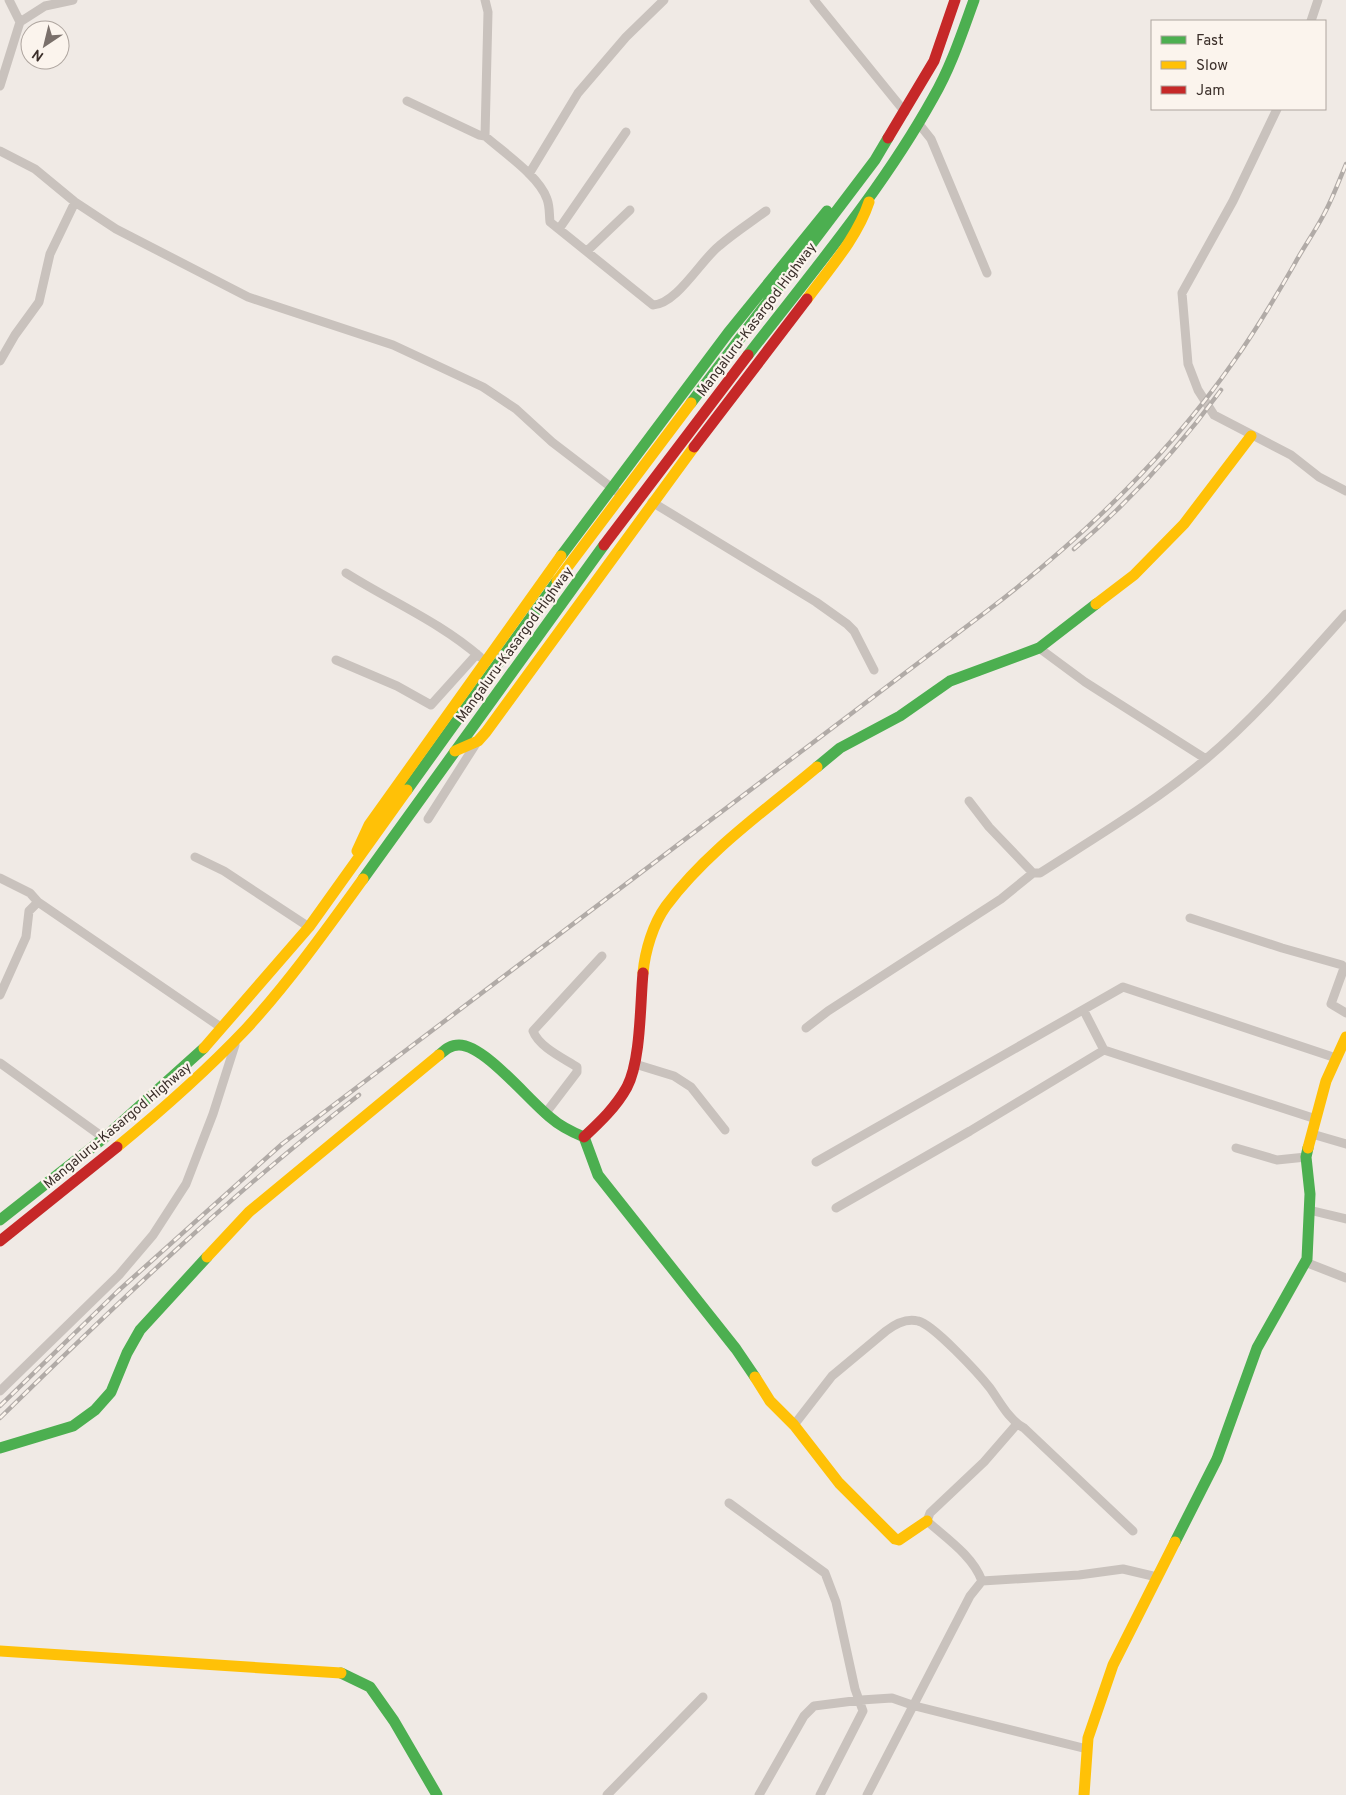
<svg xmlns="http://www.w3.org/2000/svg" width="1346" height="1795" viewBox="0 0 1346 1795" font-family="Overpass,sans-serif">
<rect width="100%" height="100%" fill="#f0eae5"/>
<g fill="none" stroke-linecap="round" stroke-linejoin="round">
<path stroke="#c9c2bd" stroke-width="9" d="M485 0 488 12 485 136
M814 0 905 112
M1311 21 1318 0
M20 22 45 6 73 0
M0 86 20 22 9 0
M407 101 479 135 485 136C503 152 539 176 547 199 550 207 549 214 550 222L653 305C677 304 701 260 719 246 734 233 751 222 766 211
M1277 109 1233 201 1182 293 1188 364 1198 390 1214 415 1291 455 1319 477 1346 491
M919 124 931 139 987 273
M0 151 35 169 75 202 116 229 248 297 393 345 483 387 516 409 552 442 616 491
M529 174 578 93 626 37 664 0
M559 229 626 132
M587 251 630 210
M0 361 15 335 39 302 50 254 75 202
M652 502 816 602 847 624 854 631 874 670
M346 573C390 601 440 622 480 657
M1039 648 1085 682 1206 759
M336 660 397 686 431 705 477 654
M969 801 989 827 1033 873
M428 819 477 742
M195 857 224 871 309 927
M0 878 30 893 38 902 222 1028
M1190 918 1282 948 1342 965 1344 968 1331 1004 1346 1013
M0 995 26 937 29 911 38 902
M1084 1011 1104 1050 1316 1119
M806 1028 828 1011 1001 899 1033 873H1040C1096 837 1155 802 1206 759 1257 716 1301 664 1346 614
M0 1063 104 1138
M635 1064 674 1076 691 1087 725 1130
M545 1114 577 1072V1067C563 1058 539 1047 533 1031L602 956
M1312 1134 1346 1144
M1236 1148 1277 1160 1306 1157
M816 1162 1123 987 1336 1058
M836 1208 970 1131 1104 1050
M1309 1210 1346 1219
M1305 1262 1346 1278
M0 1391 119 1275 153 1235 186 1184 213 1114 235 1045
M794 1425 832 1376 886 1331C895 1324 906 1318 918 1321 933 1324 979 1374 990 1388 1000 1402 1009 1420 1024 1428L1133 1531
M729 1503 825 1573 836 1602 855 1689 863 1711 820 1795
M982 1581C973 1556 946 1538 927 1521L930 1513 984 1462 1017 1424
M607 1795 703 1697
M759 1795 804 1716 814 1706 861 1700 892 1698 915 1706 1087 1749
M867 1795 970 1596 982 1581 1079 1575 1123 1569 1157 1577"/>
<path stroke="#4caf50" stroke-width="11" d="M748 355C812 272 882 190 933 98 951 67 962 33 974 0
M691 403 875 160 888 138
M561 556 728 333 827 211
M817 767 840 748 900 716 950 681 1039 648 1096 604
M407 790 557 581
M363 879 604 545
M439 1055C445 1050 450 1045 459 1045 485 1045 529 1101 551 1118 561 1127 572 1132 584 1137
M584 1137 598 1175 736 1349 755 1377
M0 1220 104 1138 204 1048
M0 1448 73 1426 95 1410 111 1392 127 1353 140 1330 207 1257
M1175 1542 1217 1459 1257 1348 1307 1259 1310 1194 1306 1157 1308 1148
M341 1673 370 1687 394 1721 437 1795"/>
<path stroke="#ffc107" stroke-width="11" d="M807 299C829 269 857 238 869 202
M557 581 691 403
M1096 604 1134 575 1184 524 1251 436
M455 751 478 741 486 732 694 447
M357 851 369 825 561 556
M643 973C645 951 653 924 666 906 707 851 766 810 817 767
M204 1048 309 927 407 790
M117 1147C162 1110 206 1071 246 1029 289 982 326 930 363 879
M1308 1148 1326 1081 1346 1037
M207 1257 249 1212 439 1055
M755 1377 770 1401 794 1425 839 1483 895 1539 899 1540 927 1521
M0 1651 341 1673
M1084 1795 1088 1738 1113 1665 1175 1542"/>
<path stroke="#c62828" stroke-width="11" d="M888 138 934 61 955 0
M694 447 807 299
M604 545 748 355
M584 1137C600 1122 616 1107 627 1087 641 1060 640 1005 643 973
M0 1241 117 1147"/>
<defs>
<path id="rail" d="M1074 549C1129 502 1179 448 1221 390
M0 1406 118 1291 282 1144 987 611C1079 541 1167 457 1234 361 1256 330 1275 298 1294 265 1303 248 1314 233 1323 216 1332 200 1339 181 1346 164
M0 1418C115 1305 231 1194 359 1095"/>
</defs>
<use href="#rail" stroke="#b1aba7" stroke-width="4.5"/>
<use href="#rail" stroke="#fbf4ed" stroke-width="2.5" stroke-dasharray="8" stroke-linecap="butt"/>
</g>
<g text-anchor="middle" stroke-width="4.5" stroke-linejoin="round" paint-order="stroke">
<g font-size="14" fill="#3b2f2a" stroke="#fbf4ed">
<text transform="translate(756 319) rotate(-53)" y="5">Mangaluru-Kasargod Highway</text>
<text transform="translate(514 644) rotate(-54)" y="5">Mangaluru-Kasargod Highway</text>
<text transform="translate(117 1125) rotate(-40)" y="5">Mangaluru-Kasargod Highway</text>
</g>
</g>
<rect x="1151" y="20" width="175" height="90" fill="#fbf4ed" stroke="#aea59f"/>
<rect x="1161" y="36" width="25" height="8" fill="#4caf50" stroke="#aea59f"/>
<text x="1196" y="45" font-size="15" fill="#3b2f2a">Fast</text>
<rect x="1161" y="61" width="25" height="8" fill="#ffc107" stroke="#aea59f"/>
<text x="1196" y="70" font-size="15" fill="#3b2f2a">Slow</text>
<rect x="1161" y="86" width="25" height="8" fill="#c62828" stroke="#aea59f"/>
<text x="1196" y="95" font-size="15" fill="#3b2f2a">Jam</text>
<g transform="translate(45 45) rotate(215)"><circle r="24" fill="#fbf4ed" stroke="#aea59f"/>
<path d="M0-4L9 19L0 12L-9 19Z" fill="#7a706b"/>
<text y="-8" font-size="14" font-weight="bold" text-anchor="middle" fill="#3b2f2a">N</text>
</g>
</svg>
